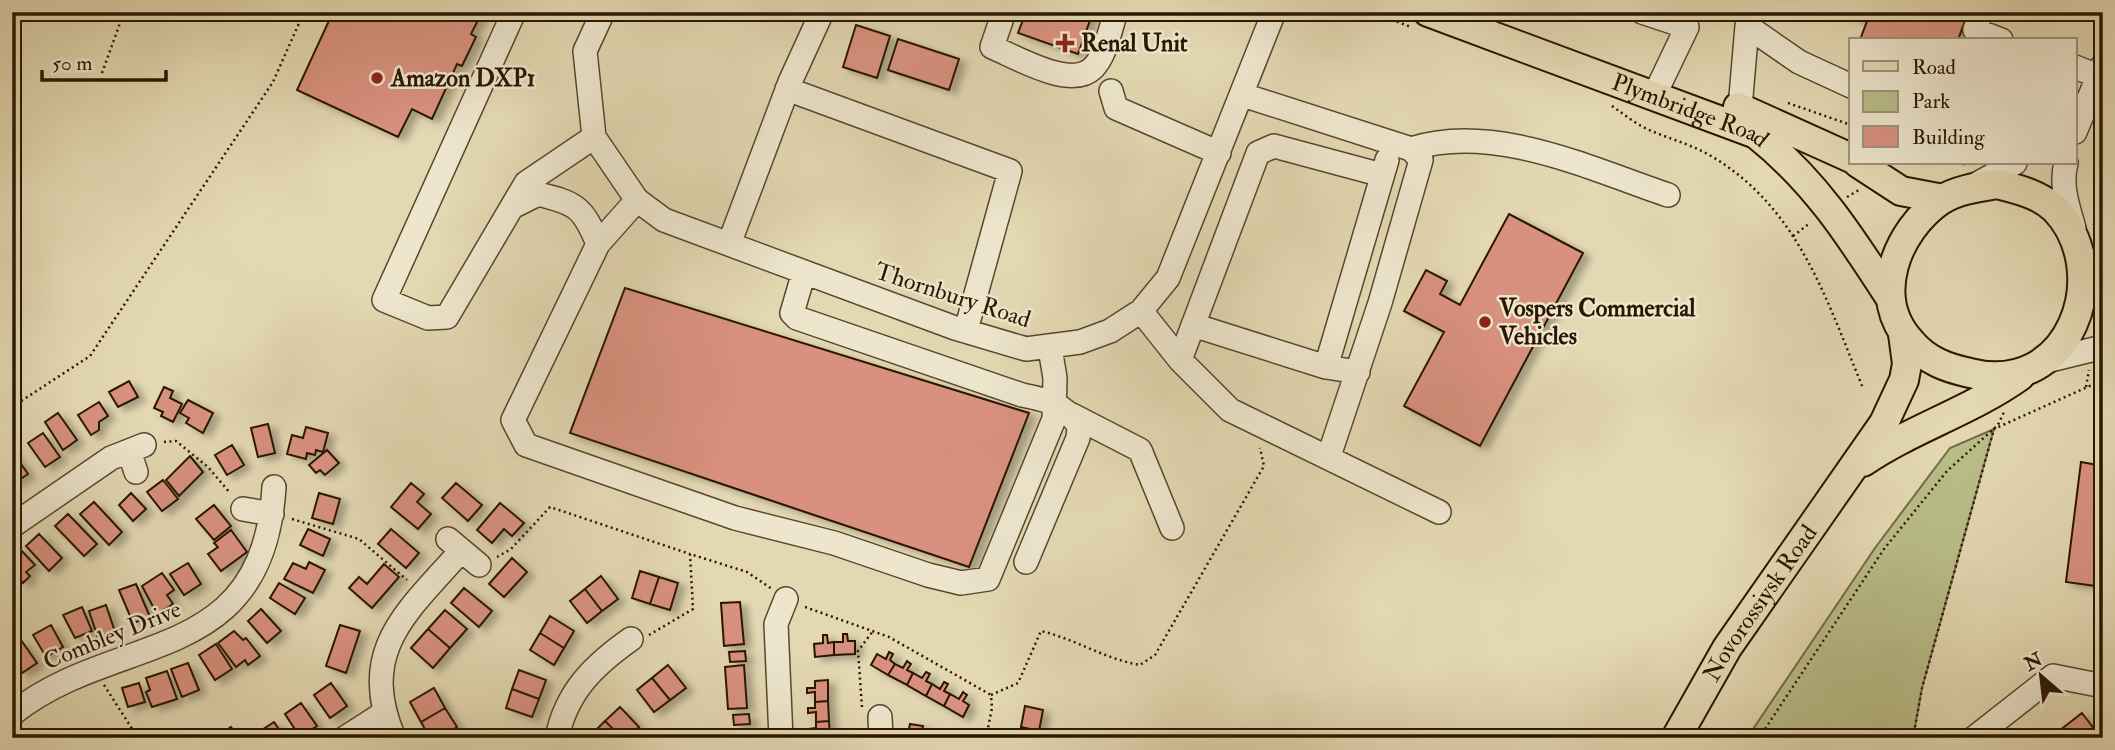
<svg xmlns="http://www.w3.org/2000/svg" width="2115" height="750" viewBox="0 0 2115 750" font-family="'IM FELL Double Pica',serif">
<defs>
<filter id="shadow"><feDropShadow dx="7" dy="4" stdDeviation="3.5" flood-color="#0004"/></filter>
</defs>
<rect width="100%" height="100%" fill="#e3d8b2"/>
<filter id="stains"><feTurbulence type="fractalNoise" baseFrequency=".00286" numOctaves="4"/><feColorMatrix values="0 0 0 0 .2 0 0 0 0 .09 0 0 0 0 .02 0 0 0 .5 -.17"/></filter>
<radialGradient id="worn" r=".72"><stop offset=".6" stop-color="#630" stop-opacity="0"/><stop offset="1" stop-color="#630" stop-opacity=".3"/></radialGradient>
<path fill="#b9bd88" stroke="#726a45" stroke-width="2" d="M1994 429 1922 688 1913 738H1747L1875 548 1950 448Z"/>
<path fill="#d8917f" stroke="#2b1602" stroke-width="2" filter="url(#shadow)" d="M333 12H482L471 34 476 37 462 66 457 64 432 119 412 109 398 137 297 90Z
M1026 12H1093L1078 54 1018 33Z
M1844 12H1968L1958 40H1860L1867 21Z
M856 25 890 36 877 78 843 67Z
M898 39 959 59 949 90 888 70Z
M1509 214 1583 253 1480 446 1404 406 1444 332 1404 311 1426 270 1447 281 1440 294 1460 305Z
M625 288 1029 413 969 567 570 433Z
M129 381 138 397 118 407 109 392Z
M164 387 173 391 170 398 182 404 173 422 161 416 163 412 154 408Z
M188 400 213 413 203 433 186 423 189 418 180 413Z
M99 402 108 416 99 422V430L91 435 78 415Z
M58 413 77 440 63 450 45 422Z
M268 424 275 453 258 457 251 428Z
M306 427 328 433 323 452 316 450 315 455 307 453 306 459 287 454 292 435 303 438Z
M43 433 60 457 45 467 28 443Z
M232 445 244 465 227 475 215 455Z
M327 450 339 463 325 475 320 470 316 473 309 465Z
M12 451 28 474 13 484 12 483Z
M190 456 203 472 179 496 166 480Z
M2081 462 2103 466V587L2066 582Z
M163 480 178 499 162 511 147 492Z
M411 483 424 494 417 502 431 514 418 529 391 507Z
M456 483 482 505 468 521 442 498Z
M131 493 146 509 133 521 119 505Z
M319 493 340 499 333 524 312 518Z
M94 502 122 532 109 545 80 514Z
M500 503 524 523 512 536 504 529 492 543 477 530Z
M214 505 231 526 214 540 196 519Z
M68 514 97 544 84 556 55 526Z
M308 529 330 539 323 556 300 545Z
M391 529 419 553 406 568 378 544Z
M231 530 247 552 221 571 208 554 218 547 214 543Z
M39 534 62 558 49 571 26 546Z
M18 547 35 565 26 572 30 576 23 583 12 571V552Z
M512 558 527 572 504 597 489 584Z
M309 562 325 570 313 593 284 579 293 563 306 569Z
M188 563 201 584 184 595 170 574Z
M384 564 399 577 372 608 349 588 359 577 367 584Z
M640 571 659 577 650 604 632 598Z
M162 573 174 590 167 595 173 604 157 614 142 586Z
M601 576 618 599 602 611 585 589Z
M659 577 678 583 670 610 650 604Z
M279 583 305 598 295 614 270 598Z
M136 584 150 617 133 623 119 590Z
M464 588 492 611 479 627 451 603Z
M585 589 602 611 587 623 570 601Z
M740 602 744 644 724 646 721 603Z
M106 605 115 632 98 638 89 611Z
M82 607 92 631 75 638 63 615Z
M261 609 281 631 267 643 248 621Z
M445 610 467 629 450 648 428 629Z
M550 616 574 631 564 648 540 633Z
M51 625 63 647 46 657 33 635Z
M340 625 360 631 346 673 326 666Z
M428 629 450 648 433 668 411 648Z
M234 631 243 640 246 638 260 656 248 665 245 660 236 667 218 643Z
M540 633 564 648 554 665 530 650Z
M843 634H847L848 641H855V654L834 655V642H843Z
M823 635H827L828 643 834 642V655L815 657 814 644 823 643Z
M21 640 37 663 22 673 12 658V646Z
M216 644 232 669 215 680 199 655Z
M745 651 746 661 730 662 729 652Z
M889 652 893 654 890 660 895 664 888 675 871 665 877 654 886 659Z
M907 661 911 664 907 670 913 673 907 685 888 675 895 664 903 668Z
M188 663 199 690 182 697 171 669Z
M668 665 686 688 670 700 652 678Z
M744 665 747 708 728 709 725 667Z
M519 670 546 680 539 699 512 689Z
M167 671 177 699 152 707 146 692 150 690 146 678Z
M926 672 930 674 926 681 932 684 926 696 907 685 913 673 922 678Z
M652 678 670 700 654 712 637 690Z
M828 680V701L815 702V692L807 693V688H815V681Z
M944 682 948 684 944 691 950 694 944 706 926 696 932 684 940 689Z
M139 683 145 702 128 707 122 688Z
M331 683 347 706 330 718 314 695Z
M434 688 445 708 421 722 410 702Z
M512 689 539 699 532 717 506 708Z
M963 692 967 695 963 701 969 705 963 717 944 706 950 694 959 699Z
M828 701 829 721 816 722V712L808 713V708H815V702Z
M301 703 317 726 300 737 285 714Z
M1025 706 1043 710 1039 731 1021 727Z
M620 707 639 727 628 738H622L605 721Z
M445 708 457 727 439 738H430L421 722Z
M2082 713 2101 738H2050Z
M749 714 750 724 734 725 733 715Z
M605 721 622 738H594L591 735Z
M829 721 830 738H816V733H809L808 729 816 728V722Z
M274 722 285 738H260L257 733Z
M910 724 923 726 921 738H907Z
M231 727 239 738H216Z
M1021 727 1039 731 1038 738H1019Z
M749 729 750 738H730V731Z
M502 733 522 738H501Z"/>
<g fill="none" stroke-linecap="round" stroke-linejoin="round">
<defs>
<path id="minor" d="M514 12 384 300 428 318 447 317 526 183 594 137
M603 12 585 51 594 137 637 200 664 220 955 328 1026 349 1080 342 1110 331 1141 311 1168 278 1274 12
M1004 12 992 47C1016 57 1071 90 1093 68 1106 55 1110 29 1116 12
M1642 12 1687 27 1654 96
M1981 12 1975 30 2001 40
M1747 26 1799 62 1851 86
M2075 67 2098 76
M787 89 1010 171 966 330
M1111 91 1116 108 1219 153
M1243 95 1411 149 1421 160 1380 303 1329 456
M1740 108 1747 26 1751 15
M2075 132 2103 65
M1411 149C1493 122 1591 169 1668 195
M2066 163C2060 185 2068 207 2074 228
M1975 185 2015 163
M637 200 598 244 513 420 526 445 735 518 834 543 928 575 961 583 988 579 1054 419 1055 378 1050 348
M512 207 538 194C576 203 583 207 598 244
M729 244 790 82 822 12
M2083 256 2103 285
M804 272 792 313 797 318 1022 395C1048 400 1064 404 1079 426L1078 438 1026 562
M1141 311 1180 360 1230 410 1439 512
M1193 325 1326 367
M1180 360 1258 153 1274 146 1382 175
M2050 360 2103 347
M1358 372 1326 367 1387 160
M1072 415 1140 450 1172 528
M129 451 136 472
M243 509 272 514
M12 526 111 458 144 445
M448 539 479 565
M12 714C117 630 263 669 274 487
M880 717 881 738
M345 738 384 713
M394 738C357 651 406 613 460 552
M557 738C566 692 594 665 631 639
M781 738 776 624 786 599
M1974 738 2053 676 2103 686"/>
<g id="major">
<path id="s1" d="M1428 12 1756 134C1814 180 1849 234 1889 296"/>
<path d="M1738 107 1851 158"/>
<path d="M1858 163 1901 191 1943 199"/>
<path d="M1997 184C2017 189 2039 194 2055 209 2115 272 2071 398 1970 373 1947 368 1927 361 1911 342 1870 298 1896 231 1941 200 1957 190 1978 187 1997 184Z"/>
<path d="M1863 462C1913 428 1971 411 2020 376"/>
<path id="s2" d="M1676 738 1727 648 1884 423 1904 380 1907 364 1903 334"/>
</g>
</defs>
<use href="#minor" stroke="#59462e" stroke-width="26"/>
<use href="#major" stroke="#2b1602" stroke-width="32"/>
<path stroke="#2b1602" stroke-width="2.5" stroke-dasharray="2 3.5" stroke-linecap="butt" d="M1371 12 1411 27
M102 73 124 12
M1788 103 1851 125
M1612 106C1622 113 1632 121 1643 127 1665 138 1689 143 1711 156 1799 208 1826 299 1863 388
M1958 163 1969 165
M1847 197 1859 190
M2093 224 2103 229
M1793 236 1810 223
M2099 329 2103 318
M2086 387 2089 370
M12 407 90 356 273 82 304 12
M164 442 176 441 208 467 230 493
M292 519 359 539 407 580
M497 557 511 549 550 507 690 554
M805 607 889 637 991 695
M649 635 693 609 690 554 747 572 772 589
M104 685 138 738
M991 695 1018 683 1041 631C1075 639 1105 659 1140 665L1155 655 1264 466 1260 448
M862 707 858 651 873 631
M986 738 992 708 991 695
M1759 738 1884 549 1947 471 1998 425 2004 412
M1913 738 1922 688 1994 429 2103 380"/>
<use href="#minor" stroke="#ede6cd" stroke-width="23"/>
<use href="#major" stroke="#e3d8b2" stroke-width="28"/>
</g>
<g fill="#8f2418" stroke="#ede6cd" stroke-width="2.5">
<path d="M1061.5 32.5h7v7h7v7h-7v7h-7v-7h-7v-7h7z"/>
<circle cx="377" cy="78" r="7"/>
<circle cx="1485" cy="322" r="7"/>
</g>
<g text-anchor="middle" stroke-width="5" stroke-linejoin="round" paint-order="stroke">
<g font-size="24" font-weight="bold" fill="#2b1602" stroke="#ede6cd" text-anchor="start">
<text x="1081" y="51">Renal Unit</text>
<text x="391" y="86">Amazon DXP1</text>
<text x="1499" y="316">Vospers Commercial<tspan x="1499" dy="28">Vehicles</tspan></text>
</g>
<g font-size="24" fill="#2b1602" stroke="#ede6cd">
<text dy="8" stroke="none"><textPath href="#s1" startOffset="280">Plymbridge Road</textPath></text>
<text transform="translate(953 295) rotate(18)" y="8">Thornbury Road</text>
<text dy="8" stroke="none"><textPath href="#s2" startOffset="159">Novorossiysk Road</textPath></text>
<text transform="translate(112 635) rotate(-22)" y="8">Combley Drive</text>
</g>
</g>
<rect width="2115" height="750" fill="none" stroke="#e3d8b2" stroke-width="42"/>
<rect x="14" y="14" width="2087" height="722" fill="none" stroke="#2b1602" stroke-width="3.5"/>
<rect x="21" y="21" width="2073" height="708" fill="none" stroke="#2b1602" stroke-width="2"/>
<rect x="1849" y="38" width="228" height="126" fill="#ede6cd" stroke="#9f937c" stroke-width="2"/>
<rect x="1863" y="61" width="35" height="10" fill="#e3d8b2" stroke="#9f937c" stroke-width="2"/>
<text x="1912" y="74" font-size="21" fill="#2b1602">Road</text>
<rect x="1863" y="91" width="35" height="21" fill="#b9bd88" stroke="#9f937c" stroke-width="2"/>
<text x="1912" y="108" font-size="21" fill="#2b1602">Park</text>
<rect x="1863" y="126" width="35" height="21" fill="#d8917f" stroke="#9f937c" stroke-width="2"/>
<text x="1912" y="144" font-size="21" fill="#2b1602">Building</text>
<g transform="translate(2041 676) rotate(332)" stroke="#ede6cd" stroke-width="5" paint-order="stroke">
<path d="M0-5L12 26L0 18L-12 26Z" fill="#2b1602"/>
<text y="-10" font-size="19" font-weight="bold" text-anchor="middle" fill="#2b1602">N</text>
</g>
<path d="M42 70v10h124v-10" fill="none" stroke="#2b1602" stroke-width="3.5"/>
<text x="52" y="70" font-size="21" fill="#2b1602" stroke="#ede6cd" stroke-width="5" paint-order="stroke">50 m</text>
<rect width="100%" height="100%" filter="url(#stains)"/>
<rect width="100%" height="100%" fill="url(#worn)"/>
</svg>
